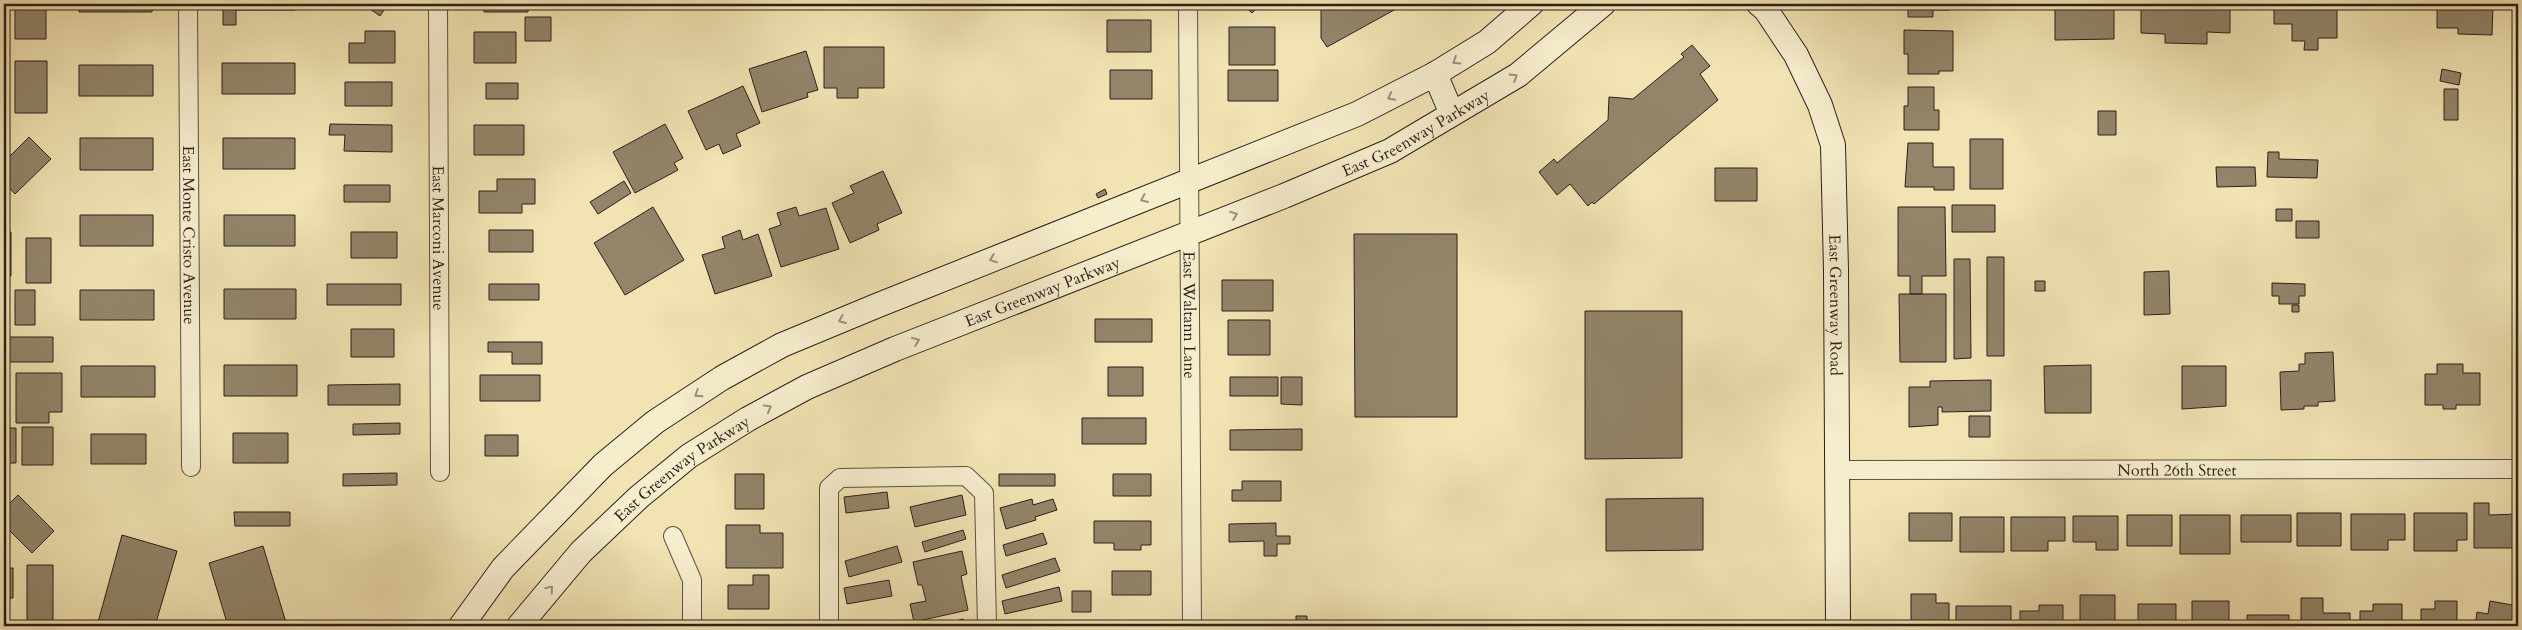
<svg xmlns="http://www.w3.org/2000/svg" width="2522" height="630" viewBox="0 0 2522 630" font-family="Cardo,serif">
<rect width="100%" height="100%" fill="#f1e3b2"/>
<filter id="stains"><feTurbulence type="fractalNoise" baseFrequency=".004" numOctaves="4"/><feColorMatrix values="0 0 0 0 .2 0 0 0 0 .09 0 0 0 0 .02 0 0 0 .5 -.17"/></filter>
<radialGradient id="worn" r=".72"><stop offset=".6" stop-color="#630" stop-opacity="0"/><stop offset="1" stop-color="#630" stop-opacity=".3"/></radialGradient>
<path fill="#92856a" stroke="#2b201b" d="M15 4H46V39H15Z
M79 4H152V12H79Z
M223 4H295V10H236V25H223Z
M363 4H388L380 16Z
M484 4H528V12H484Z
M1123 4H1141L1138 10Z
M1242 4H1261L1252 13Z
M1321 4H1405L1327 47 1321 38Z
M1908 4H1949V10H1933V17H1908Z
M2090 4H2114V39L2055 40V9L2090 8Z
M2141 4H2230V33L2207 32V44L2165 43V34L2141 33Z
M2274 4H2337V38H2318V50H2304L2305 41H2292V24H2274Z
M2437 4H2493L2492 35 2458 34V28H2437Z
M525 17H551V41H525Z
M1107 20H1151V52H1107Z
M4 24H5V51H4Z
M1229 27H1275V65H1229Z
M1904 30 1953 31V71H1939V74H1908V54H1904Z
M365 31H395V63H349V43H365Z
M474 32H516V63H474Z
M1692 45 1710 66 1700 74 1718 100 1594 204 1592 202 1588 206 1570 184 1557 195 1539 172 1554 159 1557 163 1608 120 1609 97 1633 99 1684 57 1681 54Z
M824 47H884V88H858V98H837V88H824Z
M806 51 818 90 807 93 808 97 762 112 749 69Z
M15 61H47V113H15Z
M222 63H295V94H222Z
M79 65H153V96H79Z
M2442 69 2461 73 2459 85 2440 81Z
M1110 70H1152V99H1110Z
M1228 70H1278V101H1228Z
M345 82H392V106H345Z
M486 83H518V99H486Z
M743 86 760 123 736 134 741 146 723 154 719 144 706 150 688 111Z
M1908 87H1934V110H1939V130H1904V106H1908Z
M4 89H5V120H4Z
M2444 89H2458V120H2444Z
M2098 111H2116V135H2098Z
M330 124 392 125V152L344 151 345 135H329Z
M665 124 683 158 674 163 678 170 635 193 613 152Z
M474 125H524V155H474Z
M29 137 51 159 15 194 4 182V162Z
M80 138H153V170H80Z
M223 138H295V169H223Z
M1970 139H2003V189H1970Z
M1908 143H1933V167H1954V190H1934V187H1905Z
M2268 152H2279V159L2318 160 2317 178 2267 177Z
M2216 167H2255L2256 186 2217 187Z
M1715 168H1757V201H1715Z
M883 171 902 213 877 224 879 230 850 243 832 203 854 193 850 186Z
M497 179H535V204H522V213H479V191H497Z
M624 181 631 193 598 214 590 202Z
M344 185H390V202H344Z
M1105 189 1107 194 1098 198 1096 194Z
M1952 205H1995V232H1952Z
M653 207 684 260 625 295 594 243Z
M796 207 799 216 826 208 839 249 781 267 769 229 781 225 777 213Z
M1898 207H1945L1946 276H1922V294H1910V276H1898Z
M2276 209H2292V221H2276Z
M80 215H153V246H80Z
M224 215H295V246H224Z
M2296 221H2319V238H2296Z
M489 230H533V252H489Z
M740 230 743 240 758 234 772 276 715 294 702 255 725 248 722 237Z
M4 232H11V276H4Z
M351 232H397V258H351Z
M1354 234H1457V417H1355Z
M26 238H51V283H26Z
M1987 257H2004V356H1987Z
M1954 259H1970L1971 358 1954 359Z
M2169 271 2170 314 2144 315V272Z
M1222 280H1273V311H1222Z
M2035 281H2045V291H2035Z
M2272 283 2305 284V296H2299V304H2279V296H2272Z
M327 284H401V305H327Z
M489 284H539V300H489Z
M224 289H296V319H224Z
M15 290H35V325H15Z
M80 290H154V320H80Z
M1899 294H1946V362H1900Z
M2292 305H2299V312H2292Z
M1585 311H1682V458L1585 459Z
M1095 319H1152V342H1095Z
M1228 320H1270V355H1228Z
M351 329H394V357H351Z
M8 337H53V362H8Z
M488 342H542V364H512V352H488Z
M2333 352 2335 401 2318 402V406H2304V409L2281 410 2280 372 2299 371V364H2305V353Z
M2437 364H2463V373H2480V405H2456V409H2443V405H2425V374H2437Z
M224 365H297V396H224Z
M2091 365V413H2045L2044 366Z
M81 366H155V397H81Z
M2182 366H2226V406L2182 409Z
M1108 367H1143V396H1108Z
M16 373H62V412H49V423H16Z
M480 375H540V401H480Z
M1230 377H1278V396H1230Z
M1281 377H1302V405L1281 404Z
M1991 380V411L1942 412V407H1938V425L1909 427V387H1930V381Z
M400 384V405H328V385Z
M1969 416H1990V437H1969Z
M1082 418H1146V444H1082Z
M400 423V434L353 435V424Z
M22 427H53V465H22Z
M4 428H16V463H4Z
M1302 429V450H1230V430Z
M233 433H288V463H233Z
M91 434H146V464H91Z
M485 435H518V456H485Z
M397 473V485L343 486V474Z
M735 474H764V509H735Z
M999 474H1055V486H999Z
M1113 474H1151V496H1113Z
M1242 481H1281V501H1232V490H1242Z
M887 492 889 508 846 513 844 497Z
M18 495 54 531 32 553 4 525V509Z
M962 495 966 515 915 527 910 507Z
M1703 498V550L1606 551V499Z
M1032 499 1033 505 1053 499 1057 510 1035 517 1036 520 1006 529 1000 508Z
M2474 503H2489V515L2518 514V548H2474Z
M234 512H290V526H235Z
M1909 513H1952V541H1909Z
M2297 513H2341V546H2297Z
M2414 513H2467V540H2457V551H2414Z
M2351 514H2405V540H2388V550H2351Z
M2127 515H2172V546H2127Z
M2180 515H2230V554H2180Z
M2241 515H2291V542H2241Z
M2073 516H2118V550H2096V542H2073Z
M1960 517H2004V552H1960Z
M2011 517H2065V541H2048V551H2011Z
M1094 521H1151V545H1141V550H1114V543H1094Z
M1276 523V536H1290V544H1277V556H1264V541L1229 542V524Z
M726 525H760V533H783V568H726Z
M963 530 966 539 925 552 922 542Z
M1043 533 1047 544 1006 556 1003 545Z
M122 535 177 551 155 626H97Z
M263 546 287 626H228L209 563Z
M897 546 902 562 849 577 845 561Z
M962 551 967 574 961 576 968 610 914 622 910 604 926 601 922 585H918L913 562Z
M1055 558 1060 571 1006 588 1002 575Z
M27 565H53V626H27Z
M4 568H13V598H4Z
M1112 571H1151V595H1112Z
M753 575H769V609H728V585H753Z
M889 580 892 596 847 604 844 588Z
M1059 587 1062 601 1005 614 1002 601Z
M1072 591H1091V612H1072Z
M1911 594H1936V603H1949V626H1911Z
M2080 595H2115V626H2080Z
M2301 598H2323V613H2350V626H2301Z
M2192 601H2229V626H2192Z
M2435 601H2457V626H2421V609H2435Z
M2490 601 2518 606V626H2475L2477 612 2488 614Z
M2138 604H2176V626H2138Z
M2373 604H2402V626H2360V611H2373Z
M2039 605H2063V626H2020V611H2039Z
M1956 606H2011V626H1956Z
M2247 615H2289V626H2247Z
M1296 616H1307V626H1296Z
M963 619 965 626H938Z"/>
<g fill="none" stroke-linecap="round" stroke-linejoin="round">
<defs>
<g id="street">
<path id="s1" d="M188 4 191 467"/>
<path id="s2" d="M438 4 440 472"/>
<path id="s3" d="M1188 4 1192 626"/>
<path id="s4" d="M1836 470 2518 469"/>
<path d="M673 536 692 580V626"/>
<path d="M829 626V488L840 478 966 476 984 493 987 626"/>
</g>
<g id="secondary">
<path id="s5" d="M1759 4 1766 10 1796 55 1820 105 1833 145 1836 270 1838 626"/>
<path d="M1435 74 1452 114"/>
<path d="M461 626 503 568 603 465 655 422 722 378 782 345 876 306 1357 114 1435 74 1487 42 1531 4"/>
<path id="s6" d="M519 626 581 552 639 497 689 456 748 419 807 387 895 349 1284 196 1390 151 1518 75 1603 4"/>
</g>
</defs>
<use href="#street" stroke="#5c5141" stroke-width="20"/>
<use href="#secondary" stroke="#2b201b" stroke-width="26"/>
<use href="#street" stroke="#f6edcd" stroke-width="18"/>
<use href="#secondary" stroke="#f6edcd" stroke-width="24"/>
</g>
<defs><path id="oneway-chevron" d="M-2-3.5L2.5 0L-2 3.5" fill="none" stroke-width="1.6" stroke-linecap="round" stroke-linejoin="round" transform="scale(1.25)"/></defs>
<g stroke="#9b917d">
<use href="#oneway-chevron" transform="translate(1456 61) rotate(148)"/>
<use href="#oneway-chevron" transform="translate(1514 77) rotate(-32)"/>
<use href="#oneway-chevron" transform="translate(1391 97) rotate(153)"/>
<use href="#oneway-chevron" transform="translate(1144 199) rotate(157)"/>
<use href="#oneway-chevron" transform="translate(1234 215) rotate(-21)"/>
<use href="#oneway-chevron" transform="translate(993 259) rotate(159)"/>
<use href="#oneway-chevron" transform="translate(842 320) rotate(157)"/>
<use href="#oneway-chevron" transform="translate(916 341) rotate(-22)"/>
<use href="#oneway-chevron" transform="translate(698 394) rotate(147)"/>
<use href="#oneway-chevron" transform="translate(768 408) rotate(-29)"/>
<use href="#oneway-chevron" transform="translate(550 589) rotate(-50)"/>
</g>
<g text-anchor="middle" stroke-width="4" stroke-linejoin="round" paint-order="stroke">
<g font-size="16" fill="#2b201b" stroke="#f6edcd">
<text dy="6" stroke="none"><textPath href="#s6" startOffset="1038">East Greenway Parkway</textPath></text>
<text dy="6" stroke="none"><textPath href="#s1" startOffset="231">East Monte Cristo Avenue</textPath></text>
<text dy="6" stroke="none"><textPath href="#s2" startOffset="234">East Marconi Avenue</textPath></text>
<text dy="6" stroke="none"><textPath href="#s6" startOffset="632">East Greenway Parkway</textPath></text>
<text dy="6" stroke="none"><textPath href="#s5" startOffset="321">East Greenway Road</textPath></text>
<text dy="6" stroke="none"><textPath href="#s3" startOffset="311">East Waltann Lane</textPath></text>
<text dy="6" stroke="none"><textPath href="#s4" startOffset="341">North 26th Street</textPath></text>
<text dy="6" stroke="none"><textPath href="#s6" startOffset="228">East Greenway Parkway</textPath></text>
</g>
</g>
<rect width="2522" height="630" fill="none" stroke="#f1e3b2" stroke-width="20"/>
<rect x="5" y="5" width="2512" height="620" fill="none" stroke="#2b201b" stroke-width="2.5"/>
<rect x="10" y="10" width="2502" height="610" fill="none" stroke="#2b201b"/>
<rect width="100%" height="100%" filter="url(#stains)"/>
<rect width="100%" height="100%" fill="url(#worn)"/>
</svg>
